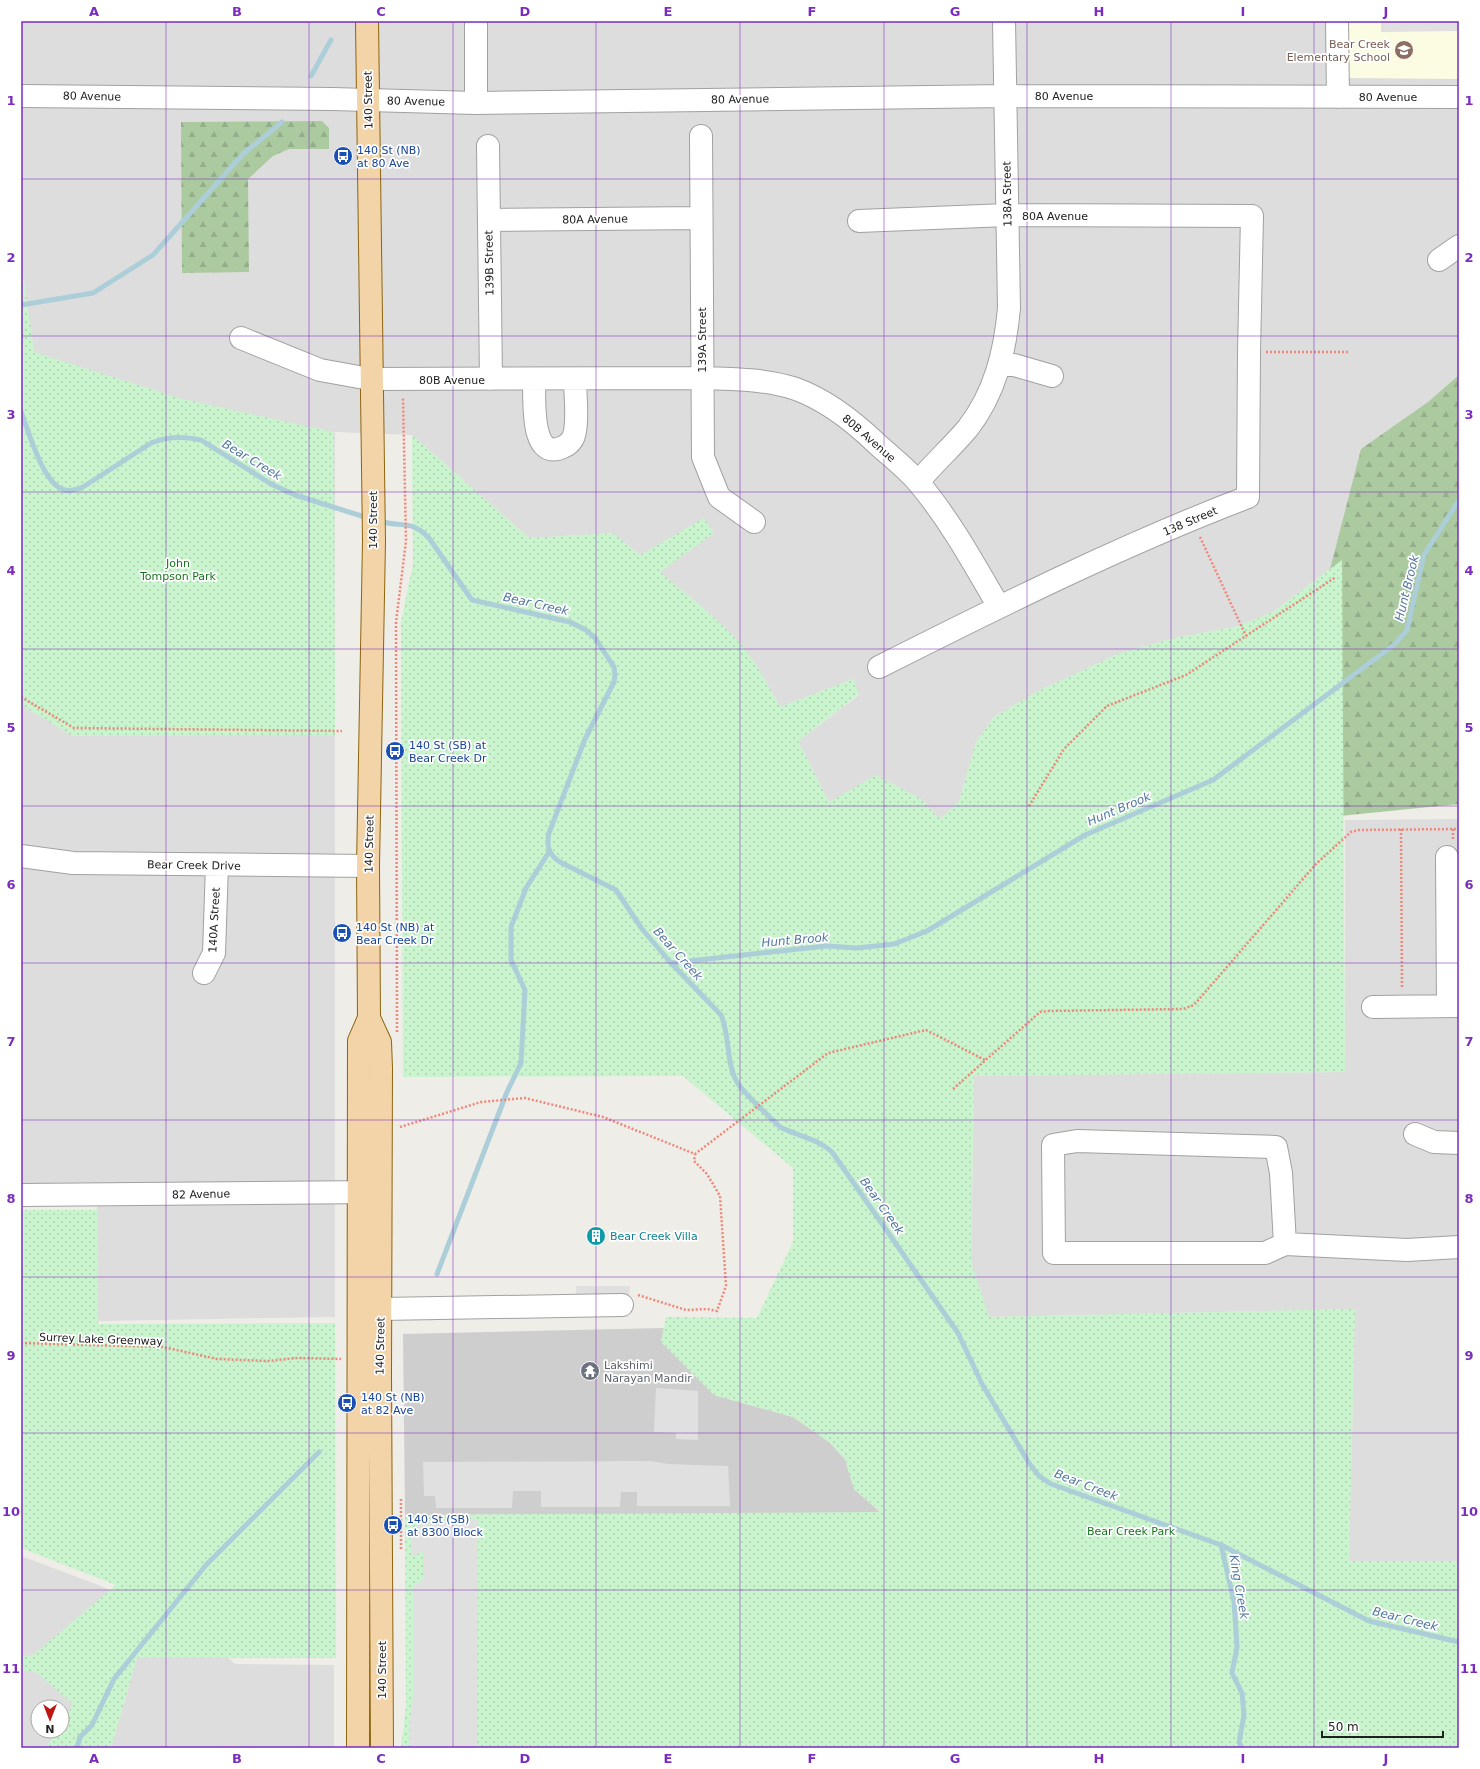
<svg xmlns="http://www.w3.org/2000/svg" width="1480" height="1769" viewBox="0 0 1480 1769" font-family="'DejaVu Sans',sans-serif">
<defs>
<pattern id="forest-firs" width="22" height="20" patternUnits="userSpaceOnUse"><rect width="22" height="20" fill="#accaa0"/><path d="M5 1l3.5 6h-7zM16 11l3.5 6h-7z" fill="#94ad8a"/></pattern>
<pattern id="park-dots" width="8" height="8" patternUnits="userSpaceOnUse"><rect width="8" height="8" fill="#c9f4cd"/><path d="M2 2h.1M6 6h.1" fill="none" stroke="#acd1b0" stroke-width="1.8" stroke-linecap="round"/></pattern>
</defs>
<rect width="100%" height="100%" fill="#efede7"/>
<path fill="#ddd" d="M21 21H1459V576L1342 560 1273 612 1235 627 1175 638 1118 654 1038 691 994 717 976 742 959 802 940 819 921 799 829 802 798 741 859 695 853 679 780 707 758 668 736 639 708 612 659 572 713 533 640 555 613 533 529 538 412 435 335 432V1317L98 1321 97 1203 21 1207Z
M1459 819V1561H1349L1355 1309 988 1317 971 1261 974 1076 1345 1072V820Z
M21 1556 101 1586 203 1635 235 1664 334 1665V1748H111L137 1658 100 1599 74 1704 62 1724V1707H38V1731H57L46 1748H21Z"/>
<path fill="#fcfce3" d="M1348 21H1459V79L1349 78Z"/>
<path fill="#cecece" d="M664 1328 661 1342 714 1395 793 1417 829 1442 845 1459 854 1489 881 1513 405 1515 403 1334Z"/>
<path fill="url(#forest-firs)" d="M322 121 329 128V149H289L273 156 248 179 249 272 182 273 181 122Z
M1459 375V804L1320 818 948 842 1318 616 1361 449 1428 402Z"/>
<path fill="url(#park-dots)" d="M21 259 34 352 182 399 334 432 335 735 73 736 21 705Z
M412 435 529 538 613 533 640 555 704 518 714 533 660 572C685 593 712 614 735 638 754 658 767 683 780 707L853 679 859 694 798 741 829 802 876 775 921 799 940 819 959 802 976 742 994 717 1038 691 1118 654 1175 638 1235 627 1273 612 1342 560 1345 1072 974 1076 971 1261 989 1317 1355 1309 1349 1561H1459V1748H401L406 1706 405 1515 881 1512 854 1489 845 1459 829 1442 793 1417 714 1395 661 1342 666 1317 757 1318 793 1242V1168L683 1076 403 1077 401 622 413 564Z
M21 1210H97L98 1324 335 1323 336 1658H137L111 1748H46L57 1731H62V1723L73 1704 36 1672 21 1670V1656L33 1655 116 1585 21 1548Z"/>
<path fill="#e0e0e0" d="M1381 21H1459V31L1381 32Z
M576 1286H630L628 1317H575Z
M656 1388 698 1391V1440L676 1439V1433L654 1432Z
M651 1461 668 1464 728 1466 730 1506H637V1492H621L620 1507H541V1491H513L512 1508H436L435 1496H424L423 1462Z
M478 1520 477 1748H410V1719L413 1699V1587L423 1579V1551L413 1557 411 1550V1529L428 1521Z"/>
<g fill="none" stroke-linecap="round" stroke-linejoin="round">
<path stroke="#acced8" stroke-width="5" d="M311 76 331 40
M21 305 93 293 153 255 243 154 282 122
M21 412C29 431 43 486 65 490 72 492 77 489 83 487L151 443C168 436 183 436 201 440L271 484 295 495 368 518
M379 521C402 528 411 519 429 538L472 600 570 622 586 630 595 638 614 667 615 675 614 682 585 739 549 833C546 846 549 855 560 862L616 890 642 929 671 963 721 1015C730 1035 726 1064 737 1082 744 1094 768 1115 780 1127 797 1136 817 1138 832 1152L958 1333 982 1384 1029 1463 1039 1476 1051 1484 1221 1545 1369 1621 1459 1642
M671 963 826 946 857 948 894 944 927 931 1085 835 1213 780 1395 644 1407 630 1424 555 1459 500
M437 1274 507 1092 521 1063 525 990 511 960V927L526 888 549 852
M1221 1545 1234 1602 1237 1647 1232 1673 1242 1693 1244 1715 1239 1742 1242 1748
M77 1748 80 1737 92 1725 114 1679 206 1565 319 1452"/>
<defs>
<path id="minor" d="M476 21V103
M1337 21 1338 97
M21 96 332 99 476 103 1005 96 1459 97
M701 136 703 457 719 497 754 522
M488 146 491 379
M489 220 701 218
M859 221 1007 215 1252 216 1249 352 1248 497C1122 545 1000 606 879 667
M1439 260 1459 246
M241 338 320 370 370 379 702 378C733 379 766 379 796 389 826 400 853 421 876 443 890 456 906 468 918 482 950 520 974 564 999 607
M1000 365H1014L1052 376
M534 379C535 396 529 463 563 447 570 444 574 438 575 431 578 415 575 395 575 379
M918 482C934 463 952 447 968 428 995 393 1005 352 1009 308L1004 21
M21 856 73 863 368 866
M1447 857 1448 1006
M204 973 214 953 217 865
M1373 1007 1459 1006
M1415 1134 1434 1142 1459 1143
M21 1195 378 1192
M1285 1244 1281 1173 1276 1147 1077 1141 1053 1145 1054 1253H1265L1285 1244 1407 1250 1459 1247
M381 1309 622 1305"/>
<path id="major" d="M369 1018 380 1042 381 1068 380 1374 382 1748
M358 1748 359 1041 369 1018 368 866 374 541 367 21"/>
</defs>
<use href="#minor" stroke="#a1a1a1" stroke-width="24"/>
<use href="#major" stroke="#8c650f" stroke-width="24"/>
<path stroke="#ed887a" stroke-width="2.5" stroke-dasharray="2 2" stroke-linecap="butt" d="M1266 352H1348
M1200 537 1246 636
M21 697 74 728 342 731
M1029 806 1064 749 1107 706 1186 675 1336 577
M1401 829 1402 989
M1453 829V840
M397 1032 396 622 406 541 403 397
M953 1089 1040 1012 1047 1011 1183 1009 1194 1005 1316 864 1351 832 1359 830 1459 829
M400 1127 481 1102 525 1098 603 1117 695 1154 828 1053 926 1030 985 1060
M638 1295 686 1310 707 1309 717 1311 726 1286 720 1196 707 1174 694 1161 695 1154
M21 1343 163 1347 217 1359 268 1361 297 1358 341 1359
M401 1499V1550"/>
<use href="#minor" stroke="#fff" stroke-width="22"/>
<use href="#major" stroke="#f3d4a8" stroke-width="22"/>
</g>
<path fill="none" stroke="#7b2cbf" stroke-width="1" stroke-opacity="0.55" d="M166 21V1748M309 21V1748M453 21V1748M596 21V1748M740 21V1748M884 21V1748M1027 21V1748M1171 21V1748M1314 21V1748M21 179H1459M21 336H1459M21 492H1459M21 649H1459M21 806H1459M21 963H1459M21 1120H1459M21 1277H1459M21 1433H1459M21 1590H1459"/>
<defs>
<symbol id="school-disc" viewBox="-11 -11 22 22"><circle r="9.5" fill="#8d6e63" stroke="#fff"/><path d="M0-5L7-2L0 1L-7-2ZM-4 1L0 2.5L4 1V4Q0 6-4 4Z" fill="#fff"/></symbol>
<symbol id="bus-disc" viewBox="-11 -11 22 22"><circle r="9.5" fill="#1a4fb4" stroke="#fff"/><path d="M-5-6H5V4H4V6H2V4H-2V6H-4V4H-5ZM-3.5-4V0h7V-4ZM-3.5 1.2v1.5H-2V1.2ZM2 1.2v1.5H3.5V1.2Z" fill="#fff"/></symbol>
<symbol id="building-disc" viewBox="-11 -11 22 22"><circle r="9.5" fill="#0f9aa8" stroke="#fff"/><path d="M-4-6H4V6H1V3H-1V6H-4ZM-2.5-4.3h1.7v1.8h-1.7ZM.8-4.3h1.7v1.8H.8ZM-2.5-1h1.7V.8h-1.7ZM.8-1h1.7V.8H.8Z" fill="#fff"/></symbol>
<symbol id="temple-disc" viewBox="-11 -11 22 22"><circle r="9.5" fill="#6b7280" stroke="#fff"/><path d="M0-6L5-2H3V0L6.5 2.5H4V6H1.5V3h-3V6H-4V2.5H-6.5L-3 0V-2H-5Z" fill="#fff"/></symbol>
</defs>
<g fill-rule="evenodd">
<use href="#school-disc" x="1393" y="39" width="22" height="22"/>
<use href="#bus-disc" x="332" y="145" width="22" height="22"/>
<use href="#bus-disc" x="384" y="740" width="22" height="22"/>
<use href="#bus-disc" x="331" y="922" width="22" height="22"/>
<use href="#building-disc" x="585" y="1225" width="22" height="22"/>
<use href="#temple-disc" x="579" y="1360" width="22" height="22"/>
<use href="#bus-disc" x="336" y="1392" width="22" height="22"/>
<use href="#bus-disc" x="382" y="1514" width="22" height="22"/>
</g>
<g text-anchor="middle" stroke-width="3.5" stroke-linejoin="round" paint-order="stroke">
<g font-size="11" fill="#785e54" stroke="#fff" text-anchor="end">
<text x="1390" y="48">Bear Creek<tspan x="1390" dy="13">Elementary School</tspan></text>
</g>
<g font-size="11" fill="#202020" stroke="#fff">
<text transform="translate(92 96) rotate(1)" y="4">80 Avenue</text>
<text x="1064" y="100">80 Avenue</text>
<text x="1388" y="101">80 Avenue</text>
<text transform="translate(740 99) rotate(-1)" y="4">80 Avenue</text>
<text transform="translate(368 100) rotate(-91)" y="4">140 Street</text>
<text transform="translate(416 101) rotate(1)" y="4">80 Avenue</text>
<text transform="translate(1007 194) rotate(-91)" y="4">138A Street</text>
<text x="1055" y="220">80A Avenue</text>
<text transform="translate(595 219) rotate(-1)" y="4">80A Avenue</text>
<text transform="translate(489 263) rotate(-91)" y="4">139B Street</text>
<text transform="translate(702 340) rotate(-90)" y="4">139A Street</text>
<text x="452" y="384">80B Avenue</text>
<text transform="translate(869 438) rotate(41)" y="4">80B Avenue</text>
<text transform="translate(373 520) rotate(-90)" y="4">140 Street</text>
<text transform="translate(1190 521) rotate(-23)" y="4">138 Street</text>
<text transform="translate(369 844) rotate(-89)" y="4">140 Street</text>
<text transform="translate(194 865) rotate(1)" y="4">Bear Creek Drive</text>
<text transform="translate(214 920) rotate(-87)" y="4">140A Street</text>
<text transform="translate(201 1194) rotate(-1)" y="4">82 Avenue</text>
<text transform="translate(101 1339) rotate(2)" y="4">Surrey Lake Greenway</text>
<text transform="translate(380 1346) rotate(-89)" y="4">140 Street</text>
<text transform="translate(382 1670) rotate(-90)" y="4">140 Street</text>
</g>
<g font-size="11" fill="#164399" stroke="#fff" text-anchor="start">
<text x="357" y="154">140 St (NB)<tspan x="357" dy="13">at 80 Ave</tspan></text>
<text x="409" y="749">140 St (SB) at<tspan x="409" dy="13">Bear Creek Dr</tspan></text>
<text x="356" y="931">140 St (NB) at<tspan x="356" dy="13">Bear Creek Dr</tspan></text>
<text x="361" y="1401">140 St (NB)<tspan x="361" dy="13">at 82 Ave</tspan></text>
<text x="407" y="1523">140 St (SB)<tspan x="407" dy="13">at 8300 Block</tspan></text>
</g>
<g font-size="11" fill="#177520" stroke="#fff">
<text x="178" y="567">John<tspan x="178" dy="13">Tompson Park</tspan></text>
<text x="1131" y="1535">Bear Creek Park</text>
</g>
<g font-size="11" fill="#0d838f" stroke="#fff" text-anchor="start">
<text x="610" y="1240">Bear Creek Villa</text>
</g>
<g font-size="11" fill="#5b616d" stroke="#fff" text-anchor="start">
<text x="604" y="1369">Lakshimi<tspan x="604" dy="13">Narayan Mandir</tspan></text>
</g>
<g font-size="12" font-style="italic" fill="#52779f" stroke="#fff">
<text transform="translate(252 460) rotate(31)" y="4">Bear Creek</text>
<text transform="translate(1407 588) rotate(-76)" y="4">Hunt Brook</text>
<text transform="translate(536 604) rotate(13)" y="4">Bear Creek</text>
<text transform="translate(1119 809) rotate(-23)" y="4">Hunt Brook</text>
<text transform="translate(795 940) rotate(-5)" y="4">Hunt Brook</text>
<text transform="translate(678 954) rotate(48)" y="4">Bear Creek</text>
<text transform="translate(882 1206) rotate(55)" y="4">Bear Creek</text>
<text transform="translate(1086 1485) rotate(21)" y="4">Bear Creek</text>
<text transform="translate(1239 1587) rotate(80)" y="4">King Creek</text>
<text transform="translate(1405 1619) rotate(14)" y="4">Bear Creek</text>
</g>
</g>
<rect width="1480" height="1769" fill="none" stroke="#ffffff" stroke-width="44"/>
<g transform="translate(50 1719) rotate(180)"><circle r="19" fill="#ffffff" stroke="#a6a6a6"/>
<path d="M0-3L7 15L0 10L-7 15Z" fill="#bc1614"/>
<text y="-6" font-size="11" font-weight="bold" text-anchor="middle" fill="#202020">N</text>
</g>
<path d="M1322 1731v6h121v-6" fill="none" stroke="#202020" stroke-width="2"/>
<text x="1328" y="1731" font-size="12" fill="#202020" stroke="#ffffff" stroke-width="3" paint-order="stroke">50 m</text>
<rect x="22" y="22" width="1436" height="1725" fill="none" stroke="#7b2cbf" stroke-width="1.5"/>
<g font-size="13" text-anchor="middle" font-weight="bold" fill="#7b2cbf">
<text x="94" y="16">A</text>
<text x="237" y="16">B</text>
<text x="381" y="16">C</text>
<text x="525" y="16">D</text>
<text x="668" y="16">E</text>
<text x="812" y="16">F</text>
<text x="955" y="16">G</text>
<text x="1099" y="16">H</text>
<text x="1243" y="16">I</text>
<text x="1386" y="16">J</text>
<text x="11" y="105">1</text>
<text x="1469" y="105">1</text>
<text x="11" y="262">2</text>
<text x="1469" y="262">2</text>
<text x="11" y="419">3</text>
<text x="1469" y="419">3</text>
<text x="11" y="575">4</text>
<text x="1469" y="575">4</text>
<text x="11" y="732">5</text>
<text x="1469" y="732">5</text>
<text x="11" y="889">6</text>
<text x="1469" y="889">6</text>
<text x="11" y="1046">7</text>
<text x="1469" y="1046">7</text>
<text x="11" y="1203">8</text>
<text x="1469" y="1203">8</text>
<text x="11" y="1360">9</text>
<text x="1469" y="1360">9</text>
<text x="11" y="1516">10</text>
<text x="1469" y="1516">10</text>
<text x="11" y="1673">11</text>
<text x="1469" y="1673">11</text>
<text x="94" y="1763">A</text>
<text x="237" y="1763">B</text>
<text x="381" y="1763">C</text>
<text x="525" y="1763">D</text>
<text x="668" y="1763">E</text>
<text x="812" y="1763">F</text>
<text x="955" y="1763">G</text>
<text x="1099" y="1763">H</text>
<text x="1243" y="1763">I</text>
<text x="1386" y="1763">J</text>
</g>
</svg>
